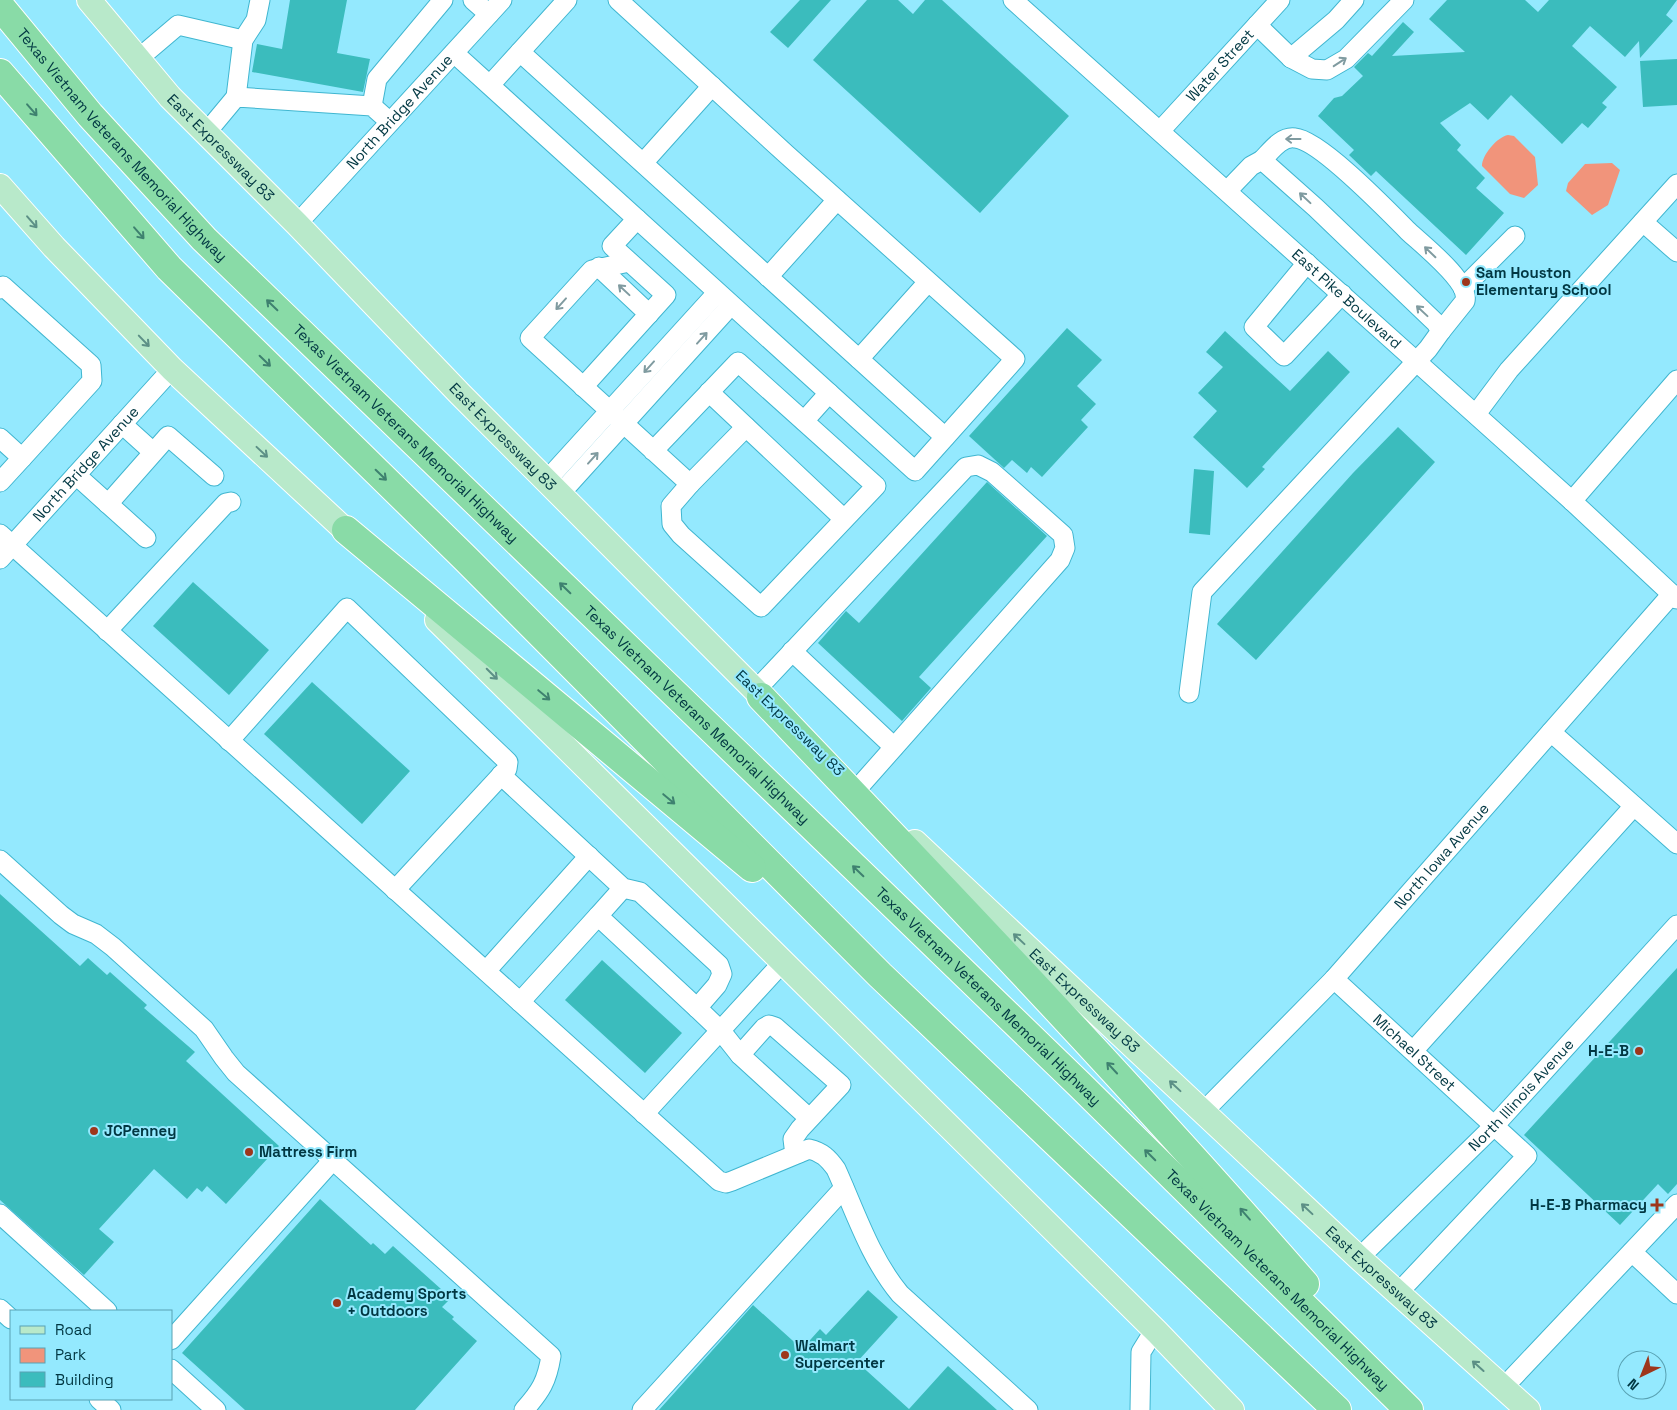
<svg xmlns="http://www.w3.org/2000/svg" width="1677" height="1410" viewBox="0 0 1677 1410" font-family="'Space Grotesk',sans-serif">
<rect width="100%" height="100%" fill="#94e9fe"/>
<path fill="#f1947b" d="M1508 135 1514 136 1535 157 1538 185 1524 198 1510 194 1482 166C1482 155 1497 137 1508 135Z
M1612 163 1620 170 1608 205 1592 215 1566 191 1568 183 1585 164Z"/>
<path fill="#3bbcbd" d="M290 0H347L337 53 370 59 363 92 252 72 257 44 282 49Z
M800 0H831L788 48 770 32Z
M867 0H898L913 14 925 0H942L1069 116 980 213 813 60Z
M1447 0H1525L1538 12 1549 0H1677L1666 15 1673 21 1640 58 1639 41 1625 57 1590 26 1572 46 1617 87 1602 103 1607 107 1588 128 1582 123 1562 144 1511 95 1488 120 1470 103 1440 123 1461 145 1457 150 1485 178 1476 188 1504 213 1466 255 1376 171 1371 176 1349 155 1354 150 1318 116 1334 98 1342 96 1363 76 1354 67 1368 53 1372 56 1403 22 1414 32 1392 56 1465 52 1429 19Z
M1677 59V105L1643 107 1640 61Z
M1067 328 1102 360 1077 386 1096 404 1081 420 1088 427 1042 477 1031 467 1027 473 1012 460 1004 468 969 436Z
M1225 331 1290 391 1328 351 1350 372 1262 467 1265 469 1247 488 1193 437 1217 411 1198 393 1223 367 1206 352Z
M1398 427 1435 462 1256 660 1217 624 1353 473Z
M1194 469 1214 471 1210 535 1189 533Z
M987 482 1047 536 919 677 931 688 902 721 818 643 846 611 859 623Z
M193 582 269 650 229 695 153 626Z
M312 682 410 771 362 824 264 734Z
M0 894 80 966 88 958 107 975 110 972 147 1005 144 1008 195 1052 186 1061 279 1146 226 1204 207 1186 202 1192 197 1188 187 1199 154 1169 99 1229 114 1242 84 1275 0 1200Z
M602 960 682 1033 645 1073 565 1000Z
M1677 968V1184L1668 1194 1658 1184 1620 1225 1524 1135Z
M320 1199 371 1245 373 1243 385 1254 393 1246 451 1298 442 1307 454 1317 452 1319 477 1341 415 1410H245L182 1353Z
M868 1290 898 1317 857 1362 909 1409 948 1366 997 1410H659L753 1305 802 1349 820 1329 826 1335Z"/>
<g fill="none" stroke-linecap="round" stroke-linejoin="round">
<defs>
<g id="minor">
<path d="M473 0 489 14"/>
<path id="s1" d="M1013 0 1572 501 1677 599"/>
<path d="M1257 25 1291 58 1312 69 1327 70 1346 59 1404 0"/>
<path d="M520 52 945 437"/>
<path d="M454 53 915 471 1015 359 786 154 618 0"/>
<path d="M1291 58 1336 20 1354 0"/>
<path d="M138 59 178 25 243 40"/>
<path d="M490 85 567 0"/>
<path d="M236 97 243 40 256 20 260 0"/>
<path d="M372 106 377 79 443 0"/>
<path id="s2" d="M1160 131 1280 0"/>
<path d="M206 133 236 97 372 106 390 122"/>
<path d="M1262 160C1271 151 1281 136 1295 138 1320 140 1389 212 1409 232 1423 245 1470 282 1465 301L1441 331"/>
<path d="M643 163 712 86"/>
<path d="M1643 222 1677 252"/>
<path id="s3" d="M297 224 502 0"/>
<path d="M629 262 592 270 530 338 690 484 671 506 672 524 681 535 761 607 876 486 738 362 653 451"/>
<path d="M1307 263 1254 327 1284 356 1342 294"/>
<path d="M599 267 649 314"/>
<path d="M768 277 837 200"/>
<path d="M1463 288 1515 236"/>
<path d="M0 289 3 286 91 365 92 381 22 458"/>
<path d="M859 359 928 282"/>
<path d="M583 387 666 295 612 246 637 219"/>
<path d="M709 392 844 519"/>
<path d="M1476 414 1509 370 1677 184"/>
<path d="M804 421 829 393"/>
<path d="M122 424 153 452"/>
<path d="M0 438 22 458 0 482"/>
<path d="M76 475 146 538"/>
<path d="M546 481 717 293"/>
<path d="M690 484 746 427"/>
<path d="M560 494 731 305"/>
<path d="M1572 501 1677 380"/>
<path d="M108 504 168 436 214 476"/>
<path d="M0 534 719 1181 726 1183 732 1181 809 1149C822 1152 828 1158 836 1169 855 1211 870 1258 900 1294L1028 1410"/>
<path id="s4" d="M0 559 172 369"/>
<path d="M107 631 226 503 231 502"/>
<path d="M792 651 894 747"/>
<path d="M755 691 966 467 978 465 992 472 1063 535 1065 548 1060 560 858 788"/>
<path d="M1189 693 1202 592 1428 349 1441 331 1436 323 1316 208 1262 160 1251 166 1227 191"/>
<path d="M1551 732 1677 844"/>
<path d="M229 741 347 608 508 762 507 769 395 890"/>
<path d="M501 775 623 888 640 892 719 965 722 974 717 985 697 1008"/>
<path d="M0 860 61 915 73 924 96 934 113 947 204 1029 224 1058 236 1073 551 1356C547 1381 541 1391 524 1410"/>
<path d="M598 916 623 888"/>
<path d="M486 971 589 856"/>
<path id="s5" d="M1334 979 1527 1156 1398 1293"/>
<path d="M520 1002 598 916 697 1008 721 1031 740 1055 809 1118"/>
<path d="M1413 1051 1634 806"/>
<path d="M740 1055 764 1028 769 1025 775 1027 841 1085 800 1129 793 1139 794 1147 799 1153"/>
<path id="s6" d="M1203 1112 1334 979 1672 594"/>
<path d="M644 1114 783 962"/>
<path d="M0 1214 107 1311"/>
<path d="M1632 1252 1677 1294"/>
<path id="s7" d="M1359 1258 1494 1126 1677 925"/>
<path d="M0 1309 11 1319"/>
<path d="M171 1340 333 1160"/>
<path d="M171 1369 216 1410"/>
<path d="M1503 1388 1677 1204"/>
<path d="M99 1399 111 1410"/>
<path d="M642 1410 844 1188"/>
<path d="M1140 1410 1141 1352 1149 1339 1157 1332"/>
</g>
<g id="major">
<path id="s8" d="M89 0 170 97 297 224 460 394 774 709"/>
<path d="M0 186 54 247 172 369 358 542"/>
<path d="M437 620 1157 1332 1232 1410"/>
<path id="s9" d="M915 842 1359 1258 1528 1410"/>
</g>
<g id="highway">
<path id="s10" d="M0 6 90 115 204 239 1080 1085 1409 1410"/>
<path d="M0 73 169 268 465 558 880 975 1337 1410"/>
<path d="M346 530 752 868"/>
<path d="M761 697C945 890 1130 1083 1305 1284"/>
</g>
</defs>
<use href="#minor" stroke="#40b6d0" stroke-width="21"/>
<use href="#major" stroke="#fff" stroke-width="26"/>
<use href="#highway" stroke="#fff" stroke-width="30"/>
<use href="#minor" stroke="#fff" stroke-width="19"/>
<use href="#major" stroke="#b8e9ca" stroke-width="24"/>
<use href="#highway" stroke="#89dba7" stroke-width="28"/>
</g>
<defs><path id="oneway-shaft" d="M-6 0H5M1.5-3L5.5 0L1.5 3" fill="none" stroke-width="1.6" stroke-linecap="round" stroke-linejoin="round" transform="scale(1.25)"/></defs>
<g stroke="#809ba0">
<use href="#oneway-shaft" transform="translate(1340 62) rotate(-33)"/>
<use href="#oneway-shaft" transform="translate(1293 139) rotate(-180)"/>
<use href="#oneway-shaft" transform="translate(1305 198) rotate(-137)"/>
<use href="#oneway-shaft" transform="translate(1430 252) rotate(-136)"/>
<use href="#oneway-shaft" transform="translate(624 290) rotate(-137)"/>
<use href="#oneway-shaft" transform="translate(561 304) rotate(132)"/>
<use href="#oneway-shaft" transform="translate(1422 311) rotate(-137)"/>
<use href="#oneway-shaft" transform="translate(702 338) rotate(-48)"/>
<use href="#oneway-shaft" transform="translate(649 367) rotate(132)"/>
<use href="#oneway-shaft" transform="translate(593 458) rotate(-48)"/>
</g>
<g stroke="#3e816f">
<use href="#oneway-shaft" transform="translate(32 110) rotate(49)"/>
<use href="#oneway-shaft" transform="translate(139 233) rotate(49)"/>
<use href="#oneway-shaft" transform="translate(272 305) rotate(-136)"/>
<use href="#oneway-shaft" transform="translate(265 361) rotate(44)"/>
<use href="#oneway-shaft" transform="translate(381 475) rotate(44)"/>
<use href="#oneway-shaft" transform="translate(565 588) rotate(-136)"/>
<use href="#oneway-shaft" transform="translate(544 695) rotate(40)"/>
<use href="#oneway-shaft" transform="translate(669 799) rotate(40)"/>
<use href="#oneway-shaft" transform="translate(858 871) rotate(-136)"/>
<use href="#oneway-shaft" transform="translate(1112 1068) rotate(-133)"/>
<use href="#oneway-shaft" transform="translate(1150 1155) rotate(-135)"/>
<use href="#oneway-shaft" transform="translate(1245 1214) rotate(-131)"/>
</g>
<g stroke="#5c9086">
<use href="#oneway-shaft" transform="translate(32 222) rotate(49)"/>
<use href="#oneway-shaft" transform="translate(144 341) rotate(46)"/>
<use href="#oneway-shaft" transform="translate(262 452) rotate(43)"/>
<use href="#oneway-shaft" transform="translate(492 674) rotate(45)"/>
<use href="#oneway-shaft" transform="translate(1019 939) rotate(-137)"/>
<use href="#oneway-shaft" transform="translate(1175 1086) rotate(-137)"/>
<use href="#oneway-shaft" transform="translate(1307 1209) rotate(-137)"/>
<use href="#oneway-shaft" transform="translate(1478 1366) rotate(-138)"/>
</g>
<g fill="#9e361b" stroke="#94e9fe" stroke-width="2">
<circle cx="1466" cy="282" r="5"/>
<circle cx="1639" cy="1051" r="5"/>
<circle cx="94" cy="1131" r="5"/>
<circle cx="249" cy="1152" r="5"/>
<path d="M1654.5 1197.5h5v5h5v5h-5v5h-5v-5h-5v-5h5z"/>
<circle cx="337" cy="1303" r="5"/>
<circle cx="785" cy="1355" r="5"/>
</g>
<g text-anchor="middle" stroke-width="4" stroke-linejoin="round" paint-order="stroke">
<g font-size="15" fill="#013742" stroke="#94e9fe">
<text dy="5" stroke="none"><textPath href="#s2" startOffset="89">Water Street</textPath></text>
<text dy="5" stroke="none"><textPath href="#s3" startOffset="152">North Bridge Avenue</textPath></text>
<text dy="5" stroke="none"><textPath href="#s10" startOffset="185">Texas Vietnam Veterans Memorial Highway</textPath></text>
<text dy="5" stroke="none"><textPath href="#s8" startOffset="198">East Expressway 83</textPath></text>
<text dy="5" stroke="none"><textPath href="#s1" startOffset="448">East Pike Boulevard</textPath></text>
<text dy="5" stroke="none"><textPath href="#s10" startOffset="590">Texas Vietnam Veterans Memorial Highway</textPath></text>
<text dy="5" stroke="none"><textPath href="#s8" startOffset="602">East Expressway 83</textPath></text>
<text dy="5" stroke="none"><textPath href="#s4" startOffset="128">North Bridge Avenue</textPath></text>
<text dy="5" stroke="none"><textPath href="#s10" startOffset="995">Texas Vietnam Veterans Memorial Highway</textPath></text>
<text transform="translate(790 723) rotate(44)" y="5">East Expressway 83</text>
<text dy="5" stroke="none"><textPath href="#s6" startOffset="350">North Iowa Avenue</textPath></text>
<text dy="5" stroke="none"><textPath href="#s10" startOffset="1400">Texas Vietnam Veterans Memorial Highway</textPath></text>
<text dy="5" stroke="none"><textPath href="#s9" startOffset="232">East Expressway 83</textPath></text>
<text dy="5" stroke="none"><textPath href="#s5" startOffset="109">Michael Street</textPath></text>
<text dy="5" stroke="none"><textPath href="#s7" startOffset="230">North Illinois Avenue</textPath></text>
<text dy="5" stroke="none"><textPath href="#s9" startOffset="638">East Expressway 83</textPath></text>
<text dy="5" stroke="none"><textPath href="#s10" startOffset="1805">Texas Vietnam Veterans Memorial Highway</textPath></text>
</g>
<g font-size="15" font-weight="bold" fill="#013742" stroke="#94e9fe" text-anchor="start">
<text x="1476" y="278">Sam Houston<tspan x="1476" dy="17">Elementary School</tspan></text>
<text x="1629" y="1056" text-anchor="end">H-E-B</text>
<text x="104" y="1136">JCPenney</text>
<text x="259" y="1157">Mattress Firm</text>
<text x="1647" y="1210" text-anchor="end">H-E-B Pharmacy</text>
<text x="347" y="1299">Academy Sports<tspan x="347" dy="17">+ Outdoors</tspan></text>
<text x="795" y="1351">Walmart<tspan x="795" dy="17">Supercenter</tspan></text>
</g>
</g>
<rect x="10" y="1310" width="162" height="90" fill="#94e9fe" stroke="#59a2b3"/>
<rect x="20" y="1326" width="25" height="8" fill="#b8e9ca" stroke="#59a2b3"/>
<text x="55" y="1335" font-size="15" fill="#013742">Road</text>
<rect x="20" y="1348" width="25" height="15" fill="#f1947b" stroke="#59a2b3"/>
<text x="55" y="1360" font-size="15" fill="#013742">Park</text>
<rect x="20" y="1372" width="25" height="15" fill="#3bbcbd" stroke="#59a2b3"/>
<text x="55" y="1385" font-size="15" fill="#013742">Building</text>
<g transform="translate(1642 1375) rotate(223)"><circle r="24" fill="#94e9fe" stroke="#59a2b3"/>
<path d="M0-4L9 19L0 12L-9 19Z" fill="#9e361b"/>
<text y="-8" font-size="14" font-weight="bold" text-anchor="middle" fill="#013742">N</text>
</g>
</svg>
